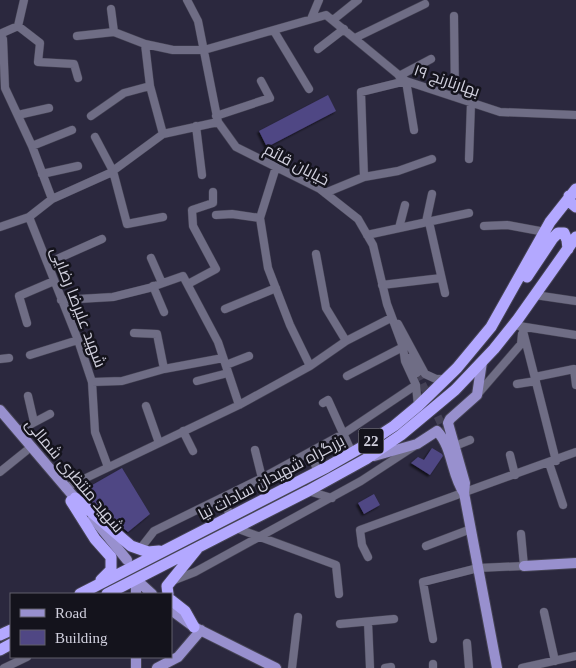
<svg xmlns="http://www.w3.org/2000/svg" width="576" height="668" viewBox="0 0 576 668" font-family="'Times New Roman',Cairo,serif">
<defs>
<filter id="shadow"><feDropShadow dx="-2" dy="2" stdDeviation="1" flood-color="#0009"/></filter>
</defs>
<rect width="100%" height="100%" fill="#2b283e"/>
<path fill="#504784" filter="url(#shadow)" d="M328 95 336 111 267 147 259 131Z
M432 448 442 454 443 456 430 475 411 463 418 457 424 460Z
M122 468 150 514 128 532 80 492Z
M374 494 380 505 364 514 358 503Z"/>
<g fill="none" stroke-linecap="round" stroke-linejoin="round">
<path stroke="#444156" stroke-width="8" stroke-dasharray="8 4" stroke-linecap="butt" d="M417 373 447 436"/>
<defs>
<path id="minor" d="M187 0 198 21 218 122 236 147 320 189 358 219 373 245 387 304 403 347 405 361 416 385 418 406
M111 9 114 32
M454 16 455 97
M311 19 319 0
M333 20 358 0
M18 26 24 0
M274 31 309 89
M0 34 18 26 40 43 38 62 74 64 78 78
M0 36 3 39 5 88 32 146 52 199
M77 36 114 32 145 44 173 50H204L326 15 406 81 500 112 576 115
M355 38 425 4
M145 44 150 86 163 134
M318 49 344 29
M399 76 431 59
M18 115 49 108
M91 116 124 93 150 86
M216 116 270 98 261 81
M196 126 202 175
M95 137 113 171 127 224 163 217
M32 146 72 130
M469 159 471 103
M276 167 260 218 268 268 290 325 310 366
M42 174 78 166
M364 177 361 92 406 81 414 130
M325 193 364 177 398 171 432 159
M216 215 232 214 260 218
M29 217 78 340 92 382 95 432 108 467
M426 222 432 194
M429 222 445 293
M484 226 507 225 545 232
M0 227 29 217 52 199 110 173 163 134 218 122
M399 228 405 205
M367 235 469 213
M316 254 326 308 346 341
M151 258 162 283
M48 263 102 239
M188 284 216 269 193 226 192 210 213 203V192
M382 285 441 278
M153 286 164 312
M535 295 576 301
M61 300 113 297 149 288 183 276 218 342 239 405
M225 309 276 288
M27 323 19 296 54 281
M398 324 425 374 436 379H447
M519 326 576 335
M522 327 556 461
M134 333 157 334 164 369
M30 355 78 340
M409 358 417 373
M0 359 9 358
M226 365 249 356
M347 376 403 347
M535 377 574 369 576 385
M197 381 228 373
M92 382 122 381 164 369 223 358
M517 384 536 381
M477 395 521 344 522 334
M28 396 34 422
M323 403 328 400 352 453
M146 406 159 443
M18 431 50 414
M183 431 193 451
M452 442 455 446 470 440
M255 450 267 498
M310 452 318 472
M510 455 515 475
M549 463 563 505
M0 472 26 451
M65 488 239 405 310 366 346 341 391 318
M308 491 332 498
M221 498 231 516
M236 528 336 565 339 594
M426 546 471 529
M140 549 154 531 262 478 343 434 416 385
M368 557 362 545 360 530 576 452
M172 581 195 572 361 481 413 447
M544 612 555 661
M368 622 370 668
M340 624 394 619
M433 639 423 582 478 568 524 566 521 534
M467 643 469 668
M433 664V668
M4 668 27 657
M292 668 298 617
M385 668 391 667
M522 668 576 656"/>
<path id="major" d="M482 362 477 395 450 419 448 423 465 483 464 493 497 668
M0 410 80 504
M374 456 417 444 437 431C453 448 451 475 464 493
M93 518 127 560
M524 566 576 563
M141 584 152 594
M136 586V594
M171 610 194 627 276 668
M136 657V668
M157 668 178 657 201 630"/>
<path id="highway" d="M569 196 570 202 576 207
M527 277 553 238 558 233H564L567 240 568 249
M75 498 131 546 148 552 159 551
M71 501 95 539 111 557V570L101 580
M80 594 327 467 362 447 394 426 418 406 457 368 491 327 550 222 576 189
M107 594 308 491 366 459 401 435 455 390 494 349 518 319 576 237
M168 594 167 586 197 549
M171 600 185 611 194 627
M0 635 11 630
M0 650 11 644"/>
</defs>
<use href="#minor" stroke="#454354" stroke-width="9"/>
<use href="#major" stroke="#454354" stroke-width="12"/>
<use href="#highway" stroke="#454354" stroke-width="13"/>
<use href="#minor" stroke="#6f6d85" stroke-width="8"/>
<use href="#major" stroke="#9890ce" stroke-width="10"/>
<use href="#highway" stroke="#b3a8ff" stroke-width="11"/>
</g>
<g text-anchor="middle" stroke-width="5" stroke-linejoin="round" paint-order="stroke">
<rect fill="#14131c" stroke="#9897a4" stroke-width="1" x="358.5" y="428.5" width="25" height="25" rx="4"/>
<g font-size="15" font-weight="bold" fill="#d1d0de">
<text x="371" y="446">22</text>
</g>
<g font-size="16" fill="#d1d0de" stroke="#14131c">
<text transform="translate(447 80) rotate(19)" y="6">بهارنارنج ۱۹</text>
<text transform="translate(297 164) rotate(28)" y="6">خیابان قائم</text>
<text transform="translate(79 307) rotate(69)" y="6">شهید علیرضا رضایی</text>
<text transform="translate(75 475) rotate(50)" y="6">شهید منتظری شمالی</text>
<text transform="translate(271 477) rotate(-28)" y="6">بزرگراه شهیدان سادات نیا</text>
</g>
</g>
<rect x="10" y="593" width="162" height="65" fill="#14131c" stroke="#605f6a"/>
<rect x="20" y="609" width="25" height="8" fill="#9890ce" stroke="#605f6a"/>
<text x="55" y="618" font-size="15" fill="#d1d0de">Road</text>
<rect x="20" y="630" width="25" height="15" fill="#504784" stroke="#605f6a"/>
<text x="55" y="643" font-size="15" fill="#d1d0de">Building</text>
</svg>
